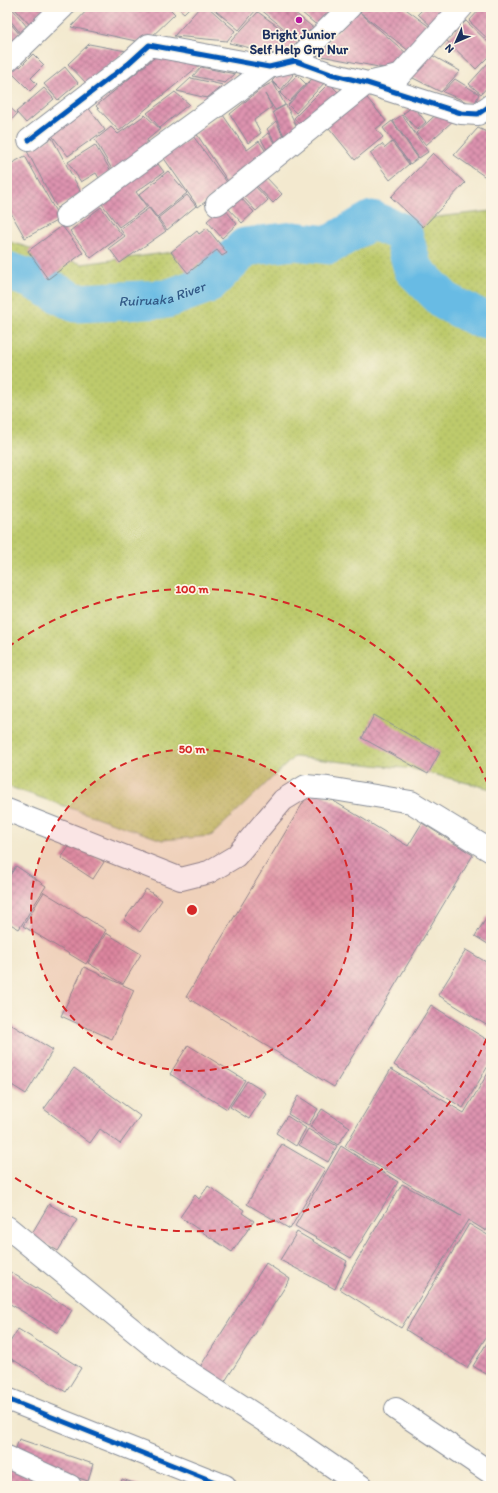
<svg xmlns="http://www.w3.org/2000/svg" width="498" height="1493" viewBox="0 0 498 1493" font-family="Itim,sans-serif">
<defs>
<pattern id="grass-dots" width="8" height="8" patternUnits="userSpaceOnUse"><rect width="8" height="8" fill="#bdca6c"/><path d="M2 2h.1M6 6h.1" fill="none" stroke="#a2ae60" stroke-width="1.8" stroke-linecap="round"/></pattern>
<pattern id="building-cross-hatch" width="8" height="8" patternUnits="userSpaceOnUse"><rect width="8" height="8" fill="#dd93af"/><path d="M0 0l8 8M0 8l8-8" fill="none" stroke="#b27892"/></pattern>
</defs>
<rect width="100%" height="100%" fill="#fcf5e5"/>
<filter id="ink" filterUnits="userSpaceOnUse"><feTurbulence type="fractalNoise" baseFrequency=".025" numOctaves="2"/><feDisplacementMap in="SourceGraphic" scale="8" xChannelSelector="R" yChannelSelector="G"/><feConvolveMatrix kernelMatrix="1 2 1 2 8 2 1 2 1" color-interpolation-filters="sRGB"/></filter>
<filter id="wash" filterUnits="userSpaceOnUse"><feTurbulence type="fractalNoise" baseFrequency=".012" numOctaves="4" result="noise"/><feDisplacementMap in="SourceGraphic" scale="16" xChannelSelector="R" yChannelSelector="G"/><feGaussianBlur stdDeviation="0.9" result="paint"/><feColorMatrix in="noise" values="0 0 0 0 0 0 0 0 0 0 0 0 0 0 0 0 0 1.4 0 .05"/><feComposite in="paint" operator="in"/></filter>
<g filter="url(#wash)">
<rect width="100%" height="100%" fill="#f3e9cf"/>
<path fill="url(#grass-dots)" stroke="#6c7c65" d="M491 211V789L413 769 294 757 211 836 162 840 7 786V241L82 264 428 218Z"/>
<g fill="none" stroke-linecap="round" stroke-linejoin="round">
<path stroke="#68bbe4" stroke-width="39" id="s1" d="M7 271 31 279 76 303 167 299 208 284 245 247 294 241 329 245 372 220 403 233 413 269 446 302 481 319 491 321"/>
</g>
<g id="blocks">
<path fill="url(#building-cross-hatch)" d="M7 7H11L27 27 20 33 7 16Z
M13 7H57L33 28Z
M90 7H168L175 14 145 43 71 27Z
M177 7H190L184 13Z
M200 7H208L235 31 227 41 174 36Z
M211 7H252L256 10 239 30Z
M261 7H288L316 30 304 45 260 9Z
M295 7H328L334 12 320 28Z
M358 7H403L434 30 414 55 356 9Z
M425 7H445L447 9 432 27 418 14Z
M482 7H491V42L469 21Z
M357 10 406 53 389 69 316 55Z
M258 12 298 41 285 56 229 43Z
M7 19 20 35 8 45 7 44Z
M466 21 491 45V54L476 69 446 40Z
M89 44 126 51 87 84 68 64Z
M426 52 460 71 441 92 405 74Z
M33 54 44 65 31 78 37 84 30 91 10 71 17 63 20 67Z
M159 54 201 64 119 131 96 106Z
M488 63 491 66V83L481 94 469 84Z
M65 67 78 83 58 100 44 84Z
M201 67 235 74 225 83 193 76Z
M285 67 293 75 281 90 272 81Z
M319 71 328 79 296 113 288 105Z
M297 75 306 84 289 102 280 93Z
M191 78 223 85 207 98 177 91Z
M455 79 479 94 474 105 443 92Z
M273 82 285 105 275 110 265 94 272 107 254 120 261 133 248 143 230 114 262 88Z
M329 83 340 94 303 129 294 118Z
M44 88 54 99 26 123 16 112Z
M175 92 189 104 160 128 147 113Z
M363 93 386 121 376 129 383 137 355 160 325 123Z
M7 105 17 114 7 125Z
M286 105 300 133 286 140 273 112Z
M87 106 105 130 68 156 50 133Z
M413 106 426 122 417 130 403 114Z
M443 108 454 120 426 145 416 133Z
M145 115 160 129 147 140 149 151 113 171 95 140 111 127 118 134Z
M223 115 247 150 259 141 269 156 229 183 196 133Z
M402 115 428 152 419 158 393 121Z
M276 121 285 140 277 146 267 129Z
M392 121 418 158 410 164 383 128Z
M478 128 491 134V174L487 178 454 155Z
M268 133 278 149 270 155 261 139Z
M193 136 229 185 198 207 163 157Z
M52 138 82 194 57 208 27 151Z
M392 142 409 164 390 180 370 153 382 144 385 148Z
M95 145 111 171 99 178 96 173 81 182 68 162Z
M433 153 465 183 423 227 391 197Z
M25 156 60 219 25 238 7 206V166Z
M155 160 164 172 136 192 147 207 119 227 99 200Z
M168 171 187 193 157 217 139 195Z
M265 176 282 194 273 203 256 185Z
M253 184 268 200 256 211 241 195Z
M187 195 196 206 167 230 158 218Z
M239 196 254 212 242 223 227 207Z
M101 207 122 235 91 258 70 231Z
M223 207 237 224 222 238 207 221Z
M149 208 166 231 120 263 109 248 125 236 120 229Z
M62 226 83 253 48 279 28 251Z
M7 227 10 234 7 237Z
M207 228 227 253 222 256 217 250 188 273 171 252 197 231 199 234Z
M374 715 440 752 428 774 362 738Z
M312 788 408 846 422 823 473 855 334 1087 186 997Z
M73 841 104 862 93 879 61 858Z
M16 866 46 886 19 929 7 922V880Z
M146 889 162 900 140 932 124 920Z
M44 892 106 930 86 964 23 926Z
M491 911V946L475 936Z
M106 933 141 954 123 984 88 963Z
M466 950 491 965V1028L438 995Z
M84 967 134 990 112 1039 61 1016Z
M431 1005 491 1042V1061L463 1108 394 1065Z
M7 1022 53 1050 26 1094 7 1082Z
M188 1045 245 1080 227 1109 170 1074Z
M74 1068 140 1116 120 1144 100 1129 90 1143 44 1109Z
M491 1068V1222L486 1231 468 1220 401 1328 340 1289 402 1184 461 1216 345 1146 391 1069 464 1113Z
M247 1081 266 1093 249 1119 230 1107Z
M298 1096 318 1109 308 1126 288 1114Z
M322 1109 350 1127 338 1145 310 1127Z
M287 1116 306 1128 296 1146 276 1133Z
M308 1129 337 1146 328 1162 299 1145Z
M282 1144 325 1169 290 1229 247 1204Z
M341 1146 398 1182 351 1258 295 1226Z
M208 1186 244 1210 242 1213 254 1221 232 1252 180 1217 195 1195 199 1199Z
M49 1204 77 1220 58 1251 31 1235Z
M469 1224 491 1237V1329L467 1368 406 1330Z
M297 1232 347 1261 335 1289 280 1260Z
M266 1263 290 1279 222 1386 198 1370Z
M7 1270 72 1310 58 1333 7 1302Z
M18 1329 81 1368 66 1392 7 1356V1347Z
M491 1336V1377L473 1366Z
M19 1439 93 1464 88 1481 13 1457Z
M7 1468 52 1486H7Z
M122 1479 142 1486H120Z"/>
</g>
</g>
<g filter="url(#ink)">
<use href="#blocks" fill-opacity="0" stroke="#878c96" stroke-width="1"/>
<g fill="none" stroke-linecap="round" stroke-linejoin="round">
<defs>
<path id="minor" d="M7 61 63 7
M295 61 350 7
M29 140 128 64 149 45 269 67 295 61 331 74 367 83 461 113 478 114 491 105
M217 204 367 83 399 76 462 7
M66 216 239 90 269 67
M7 810 181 879 209 872 236 856 283 800 306 786 328 788 411 802 491 851
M7 1227 166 1357 300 1444 361 1486
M7 1399 225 1486
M396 1409 491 1473
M7 1457 70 1486"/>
</defs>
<use href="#minor" stroke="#878c96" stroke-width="24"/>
<use href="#minor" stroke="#fff" stroke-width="22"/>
<defs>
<path id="cycleway" d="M29 140 128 64 149 45 269 67 295 61 331 74 367 83 461 113 478 114 491 105
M7 1399 225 1486"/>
</defs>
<use href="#cycleway" stroke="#fcf5e5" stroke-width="8"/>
<use href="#cycleway" stroke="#0057b8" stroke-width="5"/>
</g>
</g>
<circle cx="192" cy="910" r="161" fill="#d62828" fill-opacity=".12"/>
<g fill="none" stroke="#d62828" stroke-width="2" stroke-dasharray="7 5">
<circle cx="192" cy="910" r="161"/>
<path d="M491 1028A321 321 0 0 1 8 1173M8 647A321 321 0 0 1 491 792"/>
</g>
<circle fill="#b5179e" stroke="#fcf5e5" stroke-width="1.5" cx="299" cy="20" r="4"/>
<g text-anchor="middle" stroke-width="3.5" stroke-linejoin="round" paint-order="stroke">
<g font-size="13" font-weight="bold" fill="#1b2f5e" stroke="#fcf5e5">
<text x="299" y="39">Bright Junior<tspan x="299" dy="15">Self Help Grp Nur</tspan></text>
</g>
<g font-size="14" font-style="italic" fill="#325986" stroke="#fcf5e5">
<text dy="5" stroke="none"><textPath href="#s1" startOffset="163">Ruiruaka River</textPath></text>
</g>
</g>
<circle cx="192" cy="910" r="6" fill="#d62828" stroke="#fcf5e5" stroke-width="2"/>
<g font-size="12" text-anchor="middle" font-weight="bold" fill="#d62828" stroke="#fcf5e5" stroke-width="3.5" stroke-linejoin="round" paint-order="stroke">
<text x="192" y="593">100 m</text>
<text x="192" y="753">50 m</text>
</g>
<rect width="498" height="1493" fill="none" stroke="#fcf5e5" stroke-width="24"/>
<g transform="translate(456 42) rotate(225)" stroke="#fcf5e5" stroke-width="3" paint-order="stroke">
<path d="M0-3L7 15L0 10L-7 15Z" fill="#1b2f5e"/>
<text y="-6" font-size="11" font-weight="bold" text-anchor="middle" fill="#1b2f5e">N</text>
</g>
</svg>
